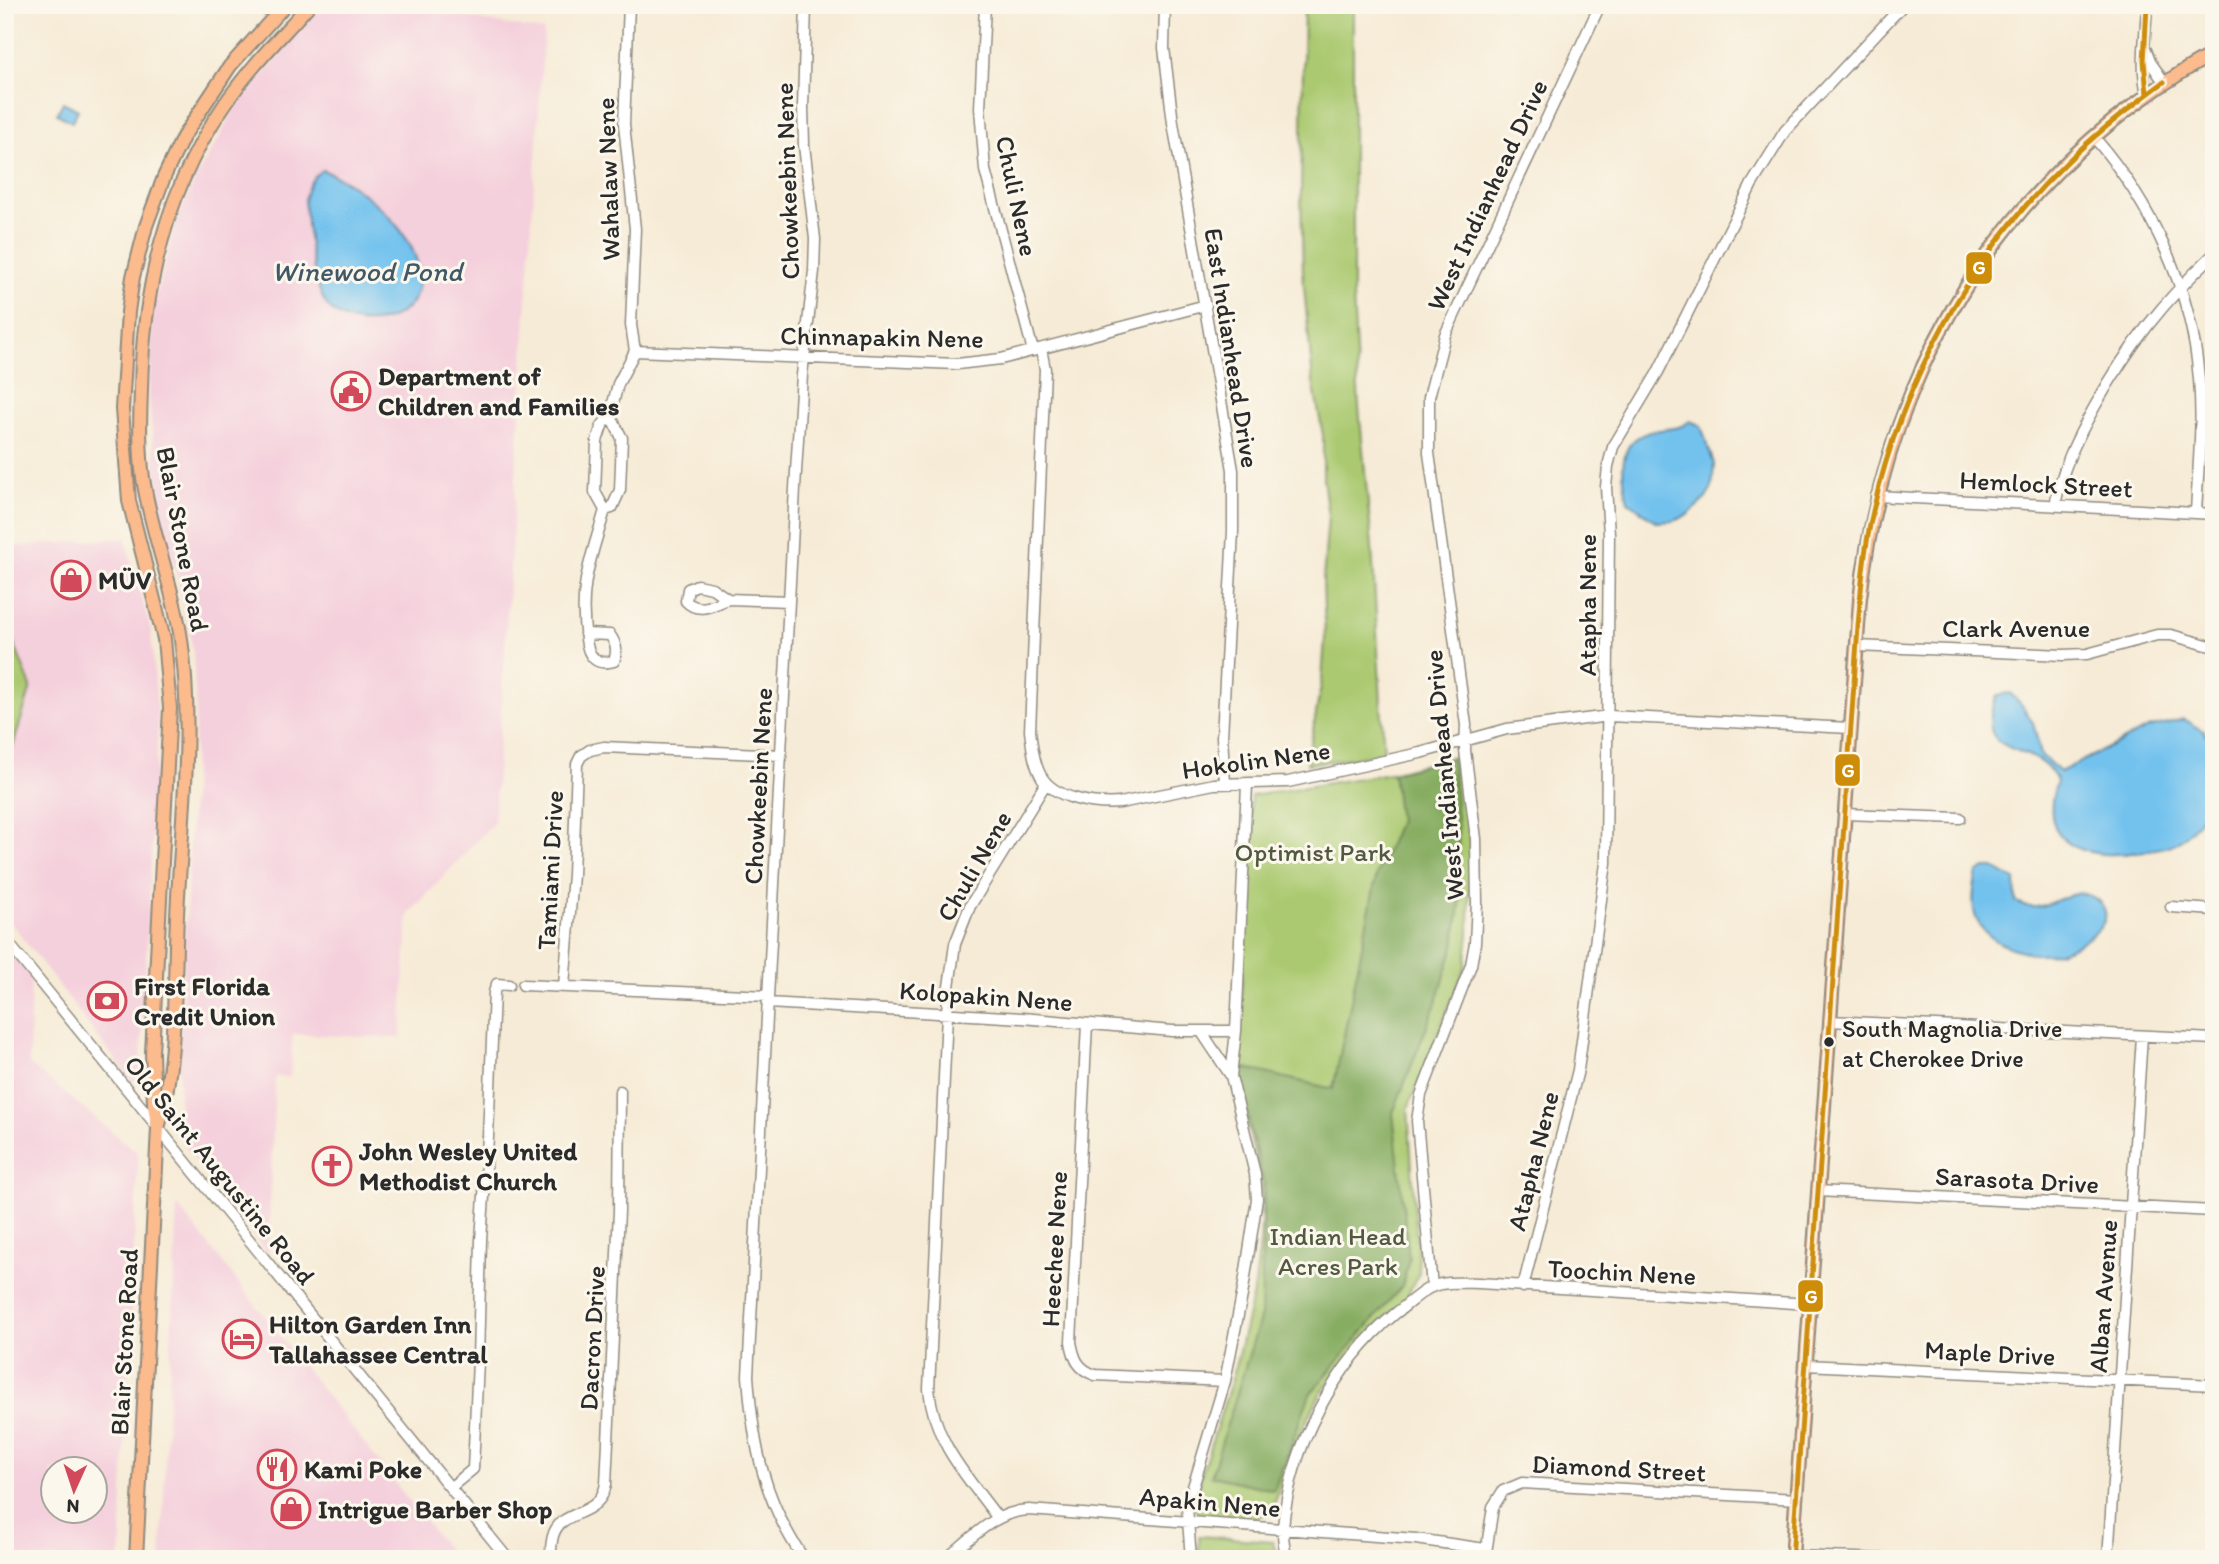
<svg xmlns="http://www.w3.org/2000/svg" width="2219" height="1564" viewBox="0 0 2219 1564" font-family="Itim,sans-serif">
<rect width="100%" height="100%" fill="#fbf7ec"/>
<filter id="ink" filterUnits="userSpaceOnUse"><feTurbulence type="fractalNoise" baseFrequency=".0143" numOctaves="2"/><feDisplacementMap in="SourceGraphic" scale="14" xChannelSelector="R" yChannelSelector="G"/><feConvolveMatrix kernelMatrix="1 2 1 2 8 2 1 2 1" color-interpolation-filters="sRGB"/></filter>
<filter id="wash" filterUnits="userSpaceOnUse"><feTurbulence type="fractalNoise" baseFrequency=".00686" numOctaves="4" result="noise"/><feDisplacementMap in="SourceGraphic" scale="28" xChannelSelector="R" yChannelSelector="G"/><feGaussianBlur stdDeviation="1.57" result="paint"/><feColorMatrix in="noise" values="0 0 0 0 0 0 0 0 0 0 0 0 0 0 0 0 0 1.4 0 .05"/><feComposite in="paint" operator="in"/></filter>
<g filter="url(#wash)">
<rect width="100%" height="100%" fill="#f6ebd6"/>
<path fill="#f4cfdc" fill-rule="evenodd" d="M321 5H395L544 31 494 822 408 915 401 1038 293 1034 290 1077H275L268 1255 185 1146 179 1133V1070L196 708 193 650 178 579 162 520 157 484 149 398 153 307 174 227 195 178 217 142 235 108Z
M125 538 151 631 158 726 140 1078 132 1082 12 924 5 918V752L12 749 9 631 5 614V547Z
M5 948H8L31 975 29 1064 138 1153 120 1559H5ZM52 1470H94V1512H52Z
M177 1205 455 1559H161Z"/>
<path fill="#aac970" stroke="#6a7a4e" stroke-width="2" d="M1304 5H1353V296L1359 407 1372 546 1384 754 1307 764 1322 680 1325 638 1323 581 1328 516 1323 478V435L1313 382 1303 276 1301 195Z
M5 614 9 631 31 687 12 749 5 752Z
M1462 756 1470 839 1469 934 1465 968 1408 1108 1419 1273 1406 1298 1359 1343 1321 1393 1292 1450 1272 1512 1253 1519 1201 1516 1194 1507 1201 1475 1233 1376 1255 1285 1260 1243 1262 1199 1259 1177 1237 1081 1251 796 1390 773Z
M1199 1536 1273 1541 1277 1559H1199Z"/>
<path fill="#87ad62" stroke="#596c46" stroke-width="2" d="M1452 757 1458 830 1460 906 1454 946 1438 998 1393 1113 1409 1259 1402 1286 1310 1394 1274 1490 1211 1476 1261 1316 1264 1184 1239 1081 1240 1067 1333 1089 1377 873 1399 821 1393 773Z"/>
<path fill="#73c2ee" stroke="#4f768c" stroke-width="2" d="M63 102 78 110 72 122 57 114Z
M322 170C362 184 438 247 415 297 401 327 346 331 327 305 312 285 308 227 304 201 307 188 311 177 322 170Z
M1690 421 1701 426 1714 464 1712 488 1706 498 1688 515 1674 521 1656 522 1628 501C1622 477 1616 443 1647 433 1662 427 1677 432 1690 421Z
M2010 693 2022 705 2033 723 2041 755 2060 772 2148 728 2184 719 2204 731 2214 749V779L2210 786 2209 808C2199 819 2189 836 2175 843 2165 849 2150 850 2138 852 2086 861 2035 845 2057 781 2036 737 1969 763 1997 695Z
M1985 868H1994L2015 880 2016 902C2047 921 2070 878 2097 900 2127 925 2068 953 2047 954 2031 954 2014 950 2000 943 1970 926 1970 904 1977 873Z"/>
</g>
<g filter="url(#ink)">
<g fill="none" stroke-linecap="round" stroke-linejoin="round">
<defs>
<path id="minor" d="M985 5 980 108 985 170 1033 351
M1165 5 1164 48 1173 123 1233 470V531L1222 737 1225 783
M2146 50 2151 63 2164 82
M2147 94C2140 65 2146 35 2147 5
M2094 137C2152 205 2192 289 2199 379 2203 424 2198 468 2196 513
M1041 349 1045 369 1030 731C1032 745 1033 761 1040 774 1052 799 1095 805 1120 803L1214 784 1288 782 1420 753 1507 729 1609 716 1850 728
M635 351 957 364 1001 359 1206 305
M1876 496 2214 514
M2055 506C2061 470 2077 438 2095 406 2130 344 2162 303 2214 254
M605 510 595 492 597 441 602 426 610 415 618 384 635 351 631 325 635 229 624 124 629 5
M697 585 712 588 728 599C714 605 698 614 686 601L688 589Z
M728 599 789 601
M585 634 610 635C616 644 618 650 614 661 596 666 588 657 586 639 578 586 591 559 605 510L612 508 620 490 622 438 610 415
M1856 646 2063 655 2087 654 2157 635H2171L2214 647
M1844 814 1960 818
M2171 907 2214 910
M5 939 508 1559
M523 985 768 996
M564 986 573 875 577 764 581 756 590 750 604 747 781 755
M768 1003 1022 1018 1172 1031H1236
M1829 1021 2214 1039
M1087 1024 1071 1342C1074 1359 1078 1369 1095 1375L1225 1381
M1201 1031 1231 1076
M1817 1191 2214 1211
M1432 1287 1417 1121 1421 1095 1471 965 1475 943 1477 903 1476 839 1465 750 1466 725 1429 453V397L1445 335 1600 5
M1523 1287 1578 1070 1606 863 1609 534 1606 487 1608 466 1613 447 1658 372 1752 184 1785 131 1903 5
M1806 1365 2214 1385
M451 1487 473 1469 478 1361 481 1240 488 1137 494 992 497 984 509 985
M997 1517C967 1476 934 1443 929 1389L948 994 955 944 970 906 1046 783
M1793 1556 1885 1559
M550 1559C551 1552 551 1543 553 1536 561 1507 599 1520 606 1484L619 1211 620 1091
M804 1559C764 1501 753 1446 748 1376L795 488 802 375 814 271 815 239 804 145 803 107 806 5
M946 1559C972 1538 995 1511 1029 1510L1416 1539 1485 1549
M1191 1559 1187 1507 1225 1381 1243 1290 1257 1199 1255 1174 1231 1076 1236 1031 1247 784
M1286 1559C1285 1548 1282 1537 1283 1527 1290 1447 1335 1363 1396 1313 1407 1305 1419 1293 1431 1287 1445 1281 1464 1283 1479 1283L1810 1304
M1485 1559 1493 1507 1503 1491 1522 1483 1797 1499
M2108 1559 2142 1036"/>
<path id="major" d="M157 1124 154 1105 152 1053 170 708 164 639 129 501 122 409 128 312 133 277 146 226 164 177 183 137 230 66 285 5
M136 1559 158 1128C177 1064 174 983 177 916 181 825 194 730 181 639 173 584 151 533 143 478 139 448 140 419 141 389 143 288 166 189 225 104 249 68 280 38 309 5
M1792 1559 1860 599C1886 365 2007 169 2214 53"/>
</defs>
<use href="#minor" stroke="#908b80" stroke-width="13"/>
<use href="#major" stroke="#908b80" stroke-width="16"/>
<use href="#minor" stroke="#fff" stroke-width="10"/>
<use href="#major" stroke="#fbbb8d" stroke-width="12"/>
<defs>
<path id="bus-1" d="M2147 5 2144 61 2147 94
M1792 1559 1858 627C1861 588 1864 549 1873 511 1902 382 1970 256 2066 163 2096 133 2130 107 2164 82"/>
</defs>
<use href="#bus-1" stroke="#fbf7ec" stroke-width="10"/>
<use href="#bus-1" stroke="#ce8d09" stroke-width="5"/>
</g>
</g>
<defs>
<symbol id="civic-ring" viewBox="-11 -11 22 22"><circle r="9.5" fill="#fbf7ec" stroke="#d1495b" stroke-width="1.5"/><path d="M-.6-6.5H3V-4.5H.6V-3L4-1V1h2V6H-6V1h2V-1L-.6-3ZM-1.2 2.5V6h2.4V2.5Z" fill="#d1495b"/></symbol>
<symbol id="shop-ring" viewBox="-11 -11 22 22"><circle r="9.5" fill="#fbf7ec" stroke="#d1495b" stroke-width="1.5"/><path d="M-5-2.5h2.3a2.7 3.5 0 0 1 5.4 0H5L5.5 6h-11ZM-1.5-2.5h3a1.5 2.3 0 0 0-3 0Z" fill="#d1495b"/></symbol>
<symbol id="bank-ring" viewBox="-11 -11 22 22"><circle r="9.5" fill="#fbf7ec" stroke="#d1495b" stroke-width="1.5"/><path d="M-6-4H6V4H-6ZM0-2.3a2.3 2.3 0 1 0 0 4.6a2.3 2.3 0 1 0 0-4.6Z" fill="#d1495b"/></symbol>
<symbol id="church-ring" viewBox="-11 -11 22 22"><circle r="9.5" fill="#fbf7ec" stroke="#d1495b" stroke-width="1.5"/><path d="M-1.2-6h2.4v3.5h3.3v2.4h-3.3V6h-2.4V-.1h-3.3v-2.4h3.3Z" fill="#d1495b"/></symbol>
<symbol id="hotel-ring" viewBox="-11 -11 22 22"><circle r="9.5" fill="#fbf7ec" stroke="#d1495b" stroke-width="1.5"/><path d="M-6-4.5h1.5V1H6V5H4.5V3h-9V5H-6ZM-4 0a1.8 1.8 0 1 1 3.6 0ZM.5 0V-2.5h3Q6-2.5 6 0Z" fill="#d1495b"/></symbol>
<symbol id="restaurant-ring" viewBox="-11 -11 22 22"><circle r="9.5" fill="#fbf7ec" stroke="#d1495b" stroke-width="1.5"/><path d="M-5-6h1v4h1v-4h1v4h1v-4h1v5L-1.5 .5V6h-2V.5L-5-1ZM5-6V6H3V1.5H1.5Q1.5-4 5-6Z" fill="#d1495b"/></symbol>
</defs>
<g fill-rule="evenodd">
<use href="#civic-ring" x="329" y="369" width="44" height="44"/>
<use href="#shop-ring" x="49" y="558" width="44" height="44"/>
<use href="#bank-ring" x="85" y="979" width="44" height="44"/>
<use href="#church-ring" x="310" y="1144" width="44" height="44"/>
<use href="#hotel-ring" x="220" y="1317" width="44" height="44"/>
<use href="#restaurant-ring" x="255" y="1447" width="44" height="44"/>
<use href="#shop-ring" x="269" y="1487" width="44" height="44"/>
</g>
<circle fill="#2b2b2b" stroke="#fbf7ec" stroke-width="2.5" cx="1829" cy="1042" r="6"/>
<g text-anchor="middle" stroke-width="6" stroke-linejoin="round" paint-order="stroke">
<g font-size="24" fill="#2b2b2b" stroke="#fbf7ec" text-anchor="start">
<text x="1842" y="1037">South Magnolia Drive<tspan x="1842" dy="30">at Cherokee Drive</tspan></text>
</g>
<g font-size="26" fill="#2b2b2b" stroke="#fbf7ec">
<text transform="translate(608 179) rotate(-92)" y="9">Wahalaw Nene</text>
<text transform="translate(787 181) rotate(-92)" y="9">Chowkeebin Nene</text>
<text transform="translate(1487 195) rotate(-65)" y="9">West Indianhead Drive</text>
<text transform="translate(1017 196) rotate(78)" y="9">Chuli Nene</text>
<text transform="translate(882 337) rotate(1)" y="9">Chinnapakin Nene</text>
<text transform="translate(1232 348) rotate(81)" y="9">East Indianhead Drive</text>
<text transform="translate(2046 484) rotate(3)" y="9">Hemlock Street</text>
<text transform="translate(183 539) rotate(79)" y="9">Blair Stone Road</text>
<text transform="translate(1587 605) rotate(-90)" y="9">Atapha Nene</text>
<text x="2016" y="637">Clark Avenue</text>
<text transform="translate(1256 760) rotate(-8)" y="9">Hokolin Nene</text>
<text transform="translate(1444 775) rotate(-95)" y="9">West Indianhead Drive</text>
<text transform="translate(758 786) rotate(-87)" y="9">Chowkeebin Nene</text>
<text transform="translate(974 866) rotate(-60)" y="9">Chuli Nene</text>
<text transform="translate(550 870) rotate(-87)" y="9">Tamiami Drive</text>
<text transform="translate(986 996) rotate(4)" y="9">Kolopakin Nene</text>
<text transform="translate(1533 1161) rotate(-76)" y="9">Atapha Nene</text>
<text transform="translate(220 1170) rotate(51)" y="9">Old Saint Augustine Road</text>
<text transform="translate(2017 1180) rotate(3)" y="9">Sarasota Drive</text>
<text transform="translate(1054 1249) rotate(-87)" y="9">Heechee Nene</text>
<text transform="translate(1622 1272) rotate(3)" y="9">Toochin Nene</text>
<text transform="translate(2103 1296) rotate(-86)" y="9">Alban Avenue</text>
<text transform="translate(592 1338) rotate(-87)" y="9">Dacron Drive</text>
<text transform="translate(124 1342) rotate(-87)" y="9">Blair Stone Road</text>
<text transform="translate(1990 1353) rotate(3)" y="9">Maple Drive</text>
<text transform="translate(1619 1468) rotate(3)" y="9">Diamond Street</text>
<text transform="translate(1210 1502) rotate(5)" y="9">Apakin Nene</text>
</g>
<g font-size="26" font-weight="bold" fill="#2b2b2b" stroke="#fbf7ec" text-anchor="start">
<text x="378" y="385">Department of<tspan x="378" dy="30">Children and Families</tspan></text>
<text x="98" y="589">MÜV</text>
<text x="134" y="995">First Florida<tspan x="134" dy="30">Credit Union</tspan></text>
<text x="359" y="1160">John Wesley United<tspan x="359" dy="30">Methodist Church</tspan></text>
<text x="269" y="1333">Hilton Garden Inn<tspan x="269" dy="30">Tallahassee Central</tspan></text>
<text x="304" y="1478">Kami Poke</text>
<text x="318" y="1518">Intrigue Barber Shop</text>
</g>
<g font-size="26" fill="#515a40" stroke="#fbf7ec">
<text x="1313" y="861">Optimist Park</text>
<text x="1338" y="1245">Indian Head<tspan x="1338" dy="30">Acres Park</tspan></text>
</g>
<g font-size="28" font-style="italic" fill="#415866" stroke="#fbf7ec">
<text x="367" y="281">Winewood Pond</text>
</g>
</g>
<g stroke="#fbf7ec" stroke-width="2.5">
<rect x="1965" y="251" width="28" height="34" rx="7" fill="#ce8d09"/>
<rect x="1834" y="753" width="27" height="34" rx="7" fill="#ce8d09"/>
<rect x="1797" y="1279" width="27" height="34" rx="7" fill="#ce8d09"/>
</g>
<g font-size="19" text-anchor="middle" font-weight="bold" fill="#fff">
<text x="1979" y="274">G</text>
<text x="1848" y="777">G</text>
<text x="1811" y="1303">G</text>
</g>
<rect width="2219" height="1564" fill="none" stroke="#fbf7ec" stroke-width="28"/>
<g transform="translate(74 1490) rotate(183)"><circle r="33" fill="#fbf7ec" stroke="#a8a59f" stroke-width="2"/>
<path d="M0-5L12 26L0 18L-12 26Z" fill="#d1495b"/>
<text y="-10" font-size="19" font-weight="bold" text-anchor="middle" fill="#2b2b2b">N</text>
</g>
</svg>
